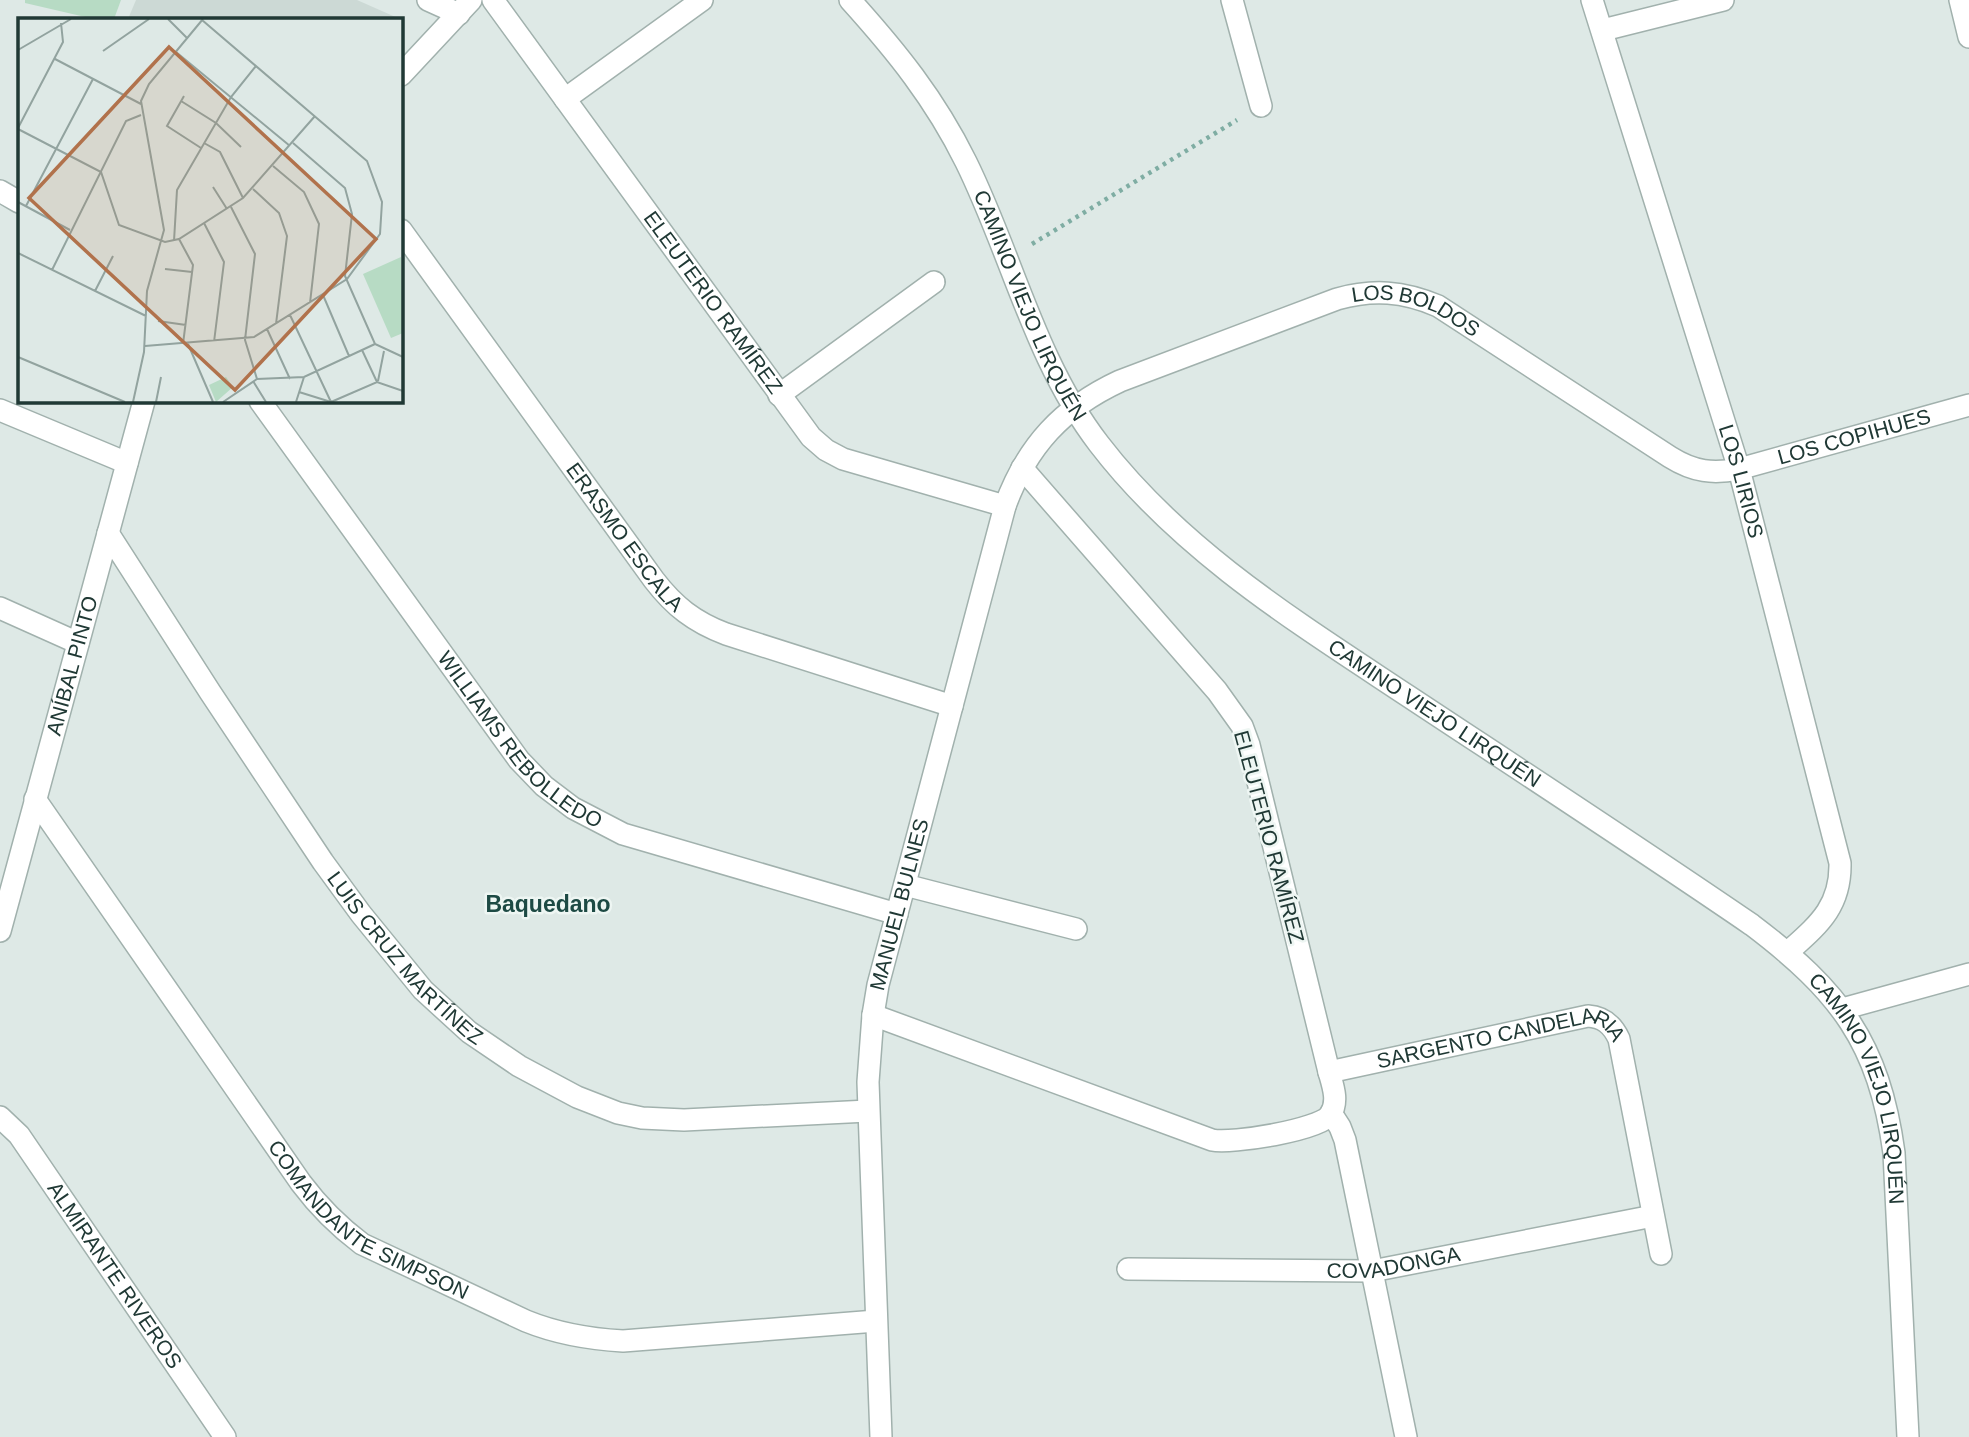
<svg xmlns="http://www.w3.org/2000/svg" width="1969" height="1437" viewBox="0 0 1969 1437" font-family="Arial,sans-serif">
<rect width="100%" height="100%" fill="#dee9e6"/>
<path fill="#ccd9d5" d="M136 0H357L400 19H128Z"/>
<path fill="#b7dbc4" d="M25 0H121L114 19H94L25 3Z"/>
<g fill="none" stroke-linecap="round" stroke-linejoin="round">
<defs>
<g id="minor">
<path d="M428 0 459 14"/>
<path id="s1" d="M493 0 811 437 826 450 843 459 1005 506"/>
<path id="s2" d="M850 0C896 51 935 99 966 162 1012 255 1035 361 1099 444 1181 551 1298 623 1408 696 1523 772 1638 847 1752 925 1839 991 1879 1042 1894 1153L1908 1437"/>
<path d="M1232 0 1261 106"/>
<path id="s3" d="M1592 0 1739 469 1840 863C1841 907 1818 925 1788 952"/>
<path d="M1960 0 1969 37"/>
<path d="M1603 30 1723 0"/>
<path d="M401 75 471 0"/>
<path d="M565 99 702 0"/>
<path d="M0 191 19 202"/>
<path id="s4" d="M401 230 654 580C674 606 694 622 726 634L952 706"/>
<path d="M779 395 934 282"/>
<path id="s5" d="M260 401 519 760 544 786 573 808 623 834 897 914"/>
<path d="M0 410 127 463"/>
<path id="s6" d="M108 533 210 692 323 862 361 914 423 990 469 1032 519 1066 577 1097 618 1113 642 1118 684 1120 868 1111"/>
<path d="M0 608 78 643"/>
<path id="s7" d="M35 799 301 1183C319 1207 338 1226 362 1244L526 1321C558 1334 588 1339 623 1341L876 1321"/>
<path d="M905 885 1076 929"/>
<path id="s8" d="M0 931 144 401"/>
<path d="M1842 1009 1969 974"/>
<path d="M873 1015 1212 1140C1232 1144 1319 1130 1330 1115 1339 1102 1333 1086 1329 1072L1249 745 1242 726 1217 691 1022 468"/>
<path id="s9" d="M1329 1072 1588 1016C1603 1017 1612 1024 1619 1039L1661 1254"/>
<path d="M1331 1113 1340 1127 1345 1140 1406 1437"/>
<path id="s10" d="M0 1117 19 1135 225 1437"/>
<path id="s11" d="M1128 1269 1372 1271 1653 1216"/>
<path id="s12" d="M881 1437 868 1082 873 1015 878 985 1005 506C1027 446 1062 408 1120 381L1337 299C1373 289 1403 291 1438 306L1670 457C1694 472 1713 474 1739 469L1969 405"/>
</g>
</defs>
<use href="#minor" stroke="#a1b1ad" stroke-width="24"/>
<path stroke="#7fada3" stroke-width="4.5" stroke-dasharray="3.5 5" stroke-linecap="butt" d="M1032 244 1237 120"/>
<use href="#minor" stroke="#fff" stroke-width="21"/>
</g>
<g text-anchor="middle" stroke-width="5" stroke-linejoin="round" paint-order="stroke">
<g font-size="21" fill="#203935" stroke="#eef6f3">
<text dy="7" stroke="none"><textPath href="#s1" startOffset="374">ELEUTERIO RAMÍREZ</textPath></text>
<text dy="7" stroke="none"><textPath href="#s2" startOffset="357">CAMINO VIEJO LIRQUÉN</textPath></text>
<text dy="7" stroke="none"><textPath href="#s12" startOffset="1438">LOS BOLDOS</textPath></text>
<text dy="7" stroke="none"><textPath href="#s12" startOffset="1927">LOS COPIHUES</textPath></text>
<text dy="7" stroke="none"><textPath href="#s3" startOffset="504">LOS LIRIOS</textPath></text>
<text dy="7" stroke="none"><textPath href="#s4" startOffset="380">ERASMO ESCALA</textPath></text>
<text dy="7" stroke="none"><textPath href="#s8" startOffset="275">ANÍBAL PINTO</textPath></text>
<text dy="7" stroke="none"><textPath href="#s2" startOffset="945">CAMINO VIEJO LIRQUÉN</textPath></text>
<text dy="7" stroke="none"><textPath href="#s5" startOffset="429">WILLIAMS REBOLLEDO</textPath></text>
<text transform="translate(1269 837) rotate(75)" y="7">ELEUTERIO RAMÍREZ</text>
<text dy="7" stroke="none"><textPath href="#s12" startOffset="536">MANUEL BULNES</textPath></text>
<text dy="7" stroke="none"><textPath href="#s6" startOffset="520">LUIS CRUZ MARTÍNEZ</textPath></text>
<text dy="7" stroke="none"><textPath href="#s9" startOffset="178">SARGENTO CANDELARIA</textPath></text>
<text dy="7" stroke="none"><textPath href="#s2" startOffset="1531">CAMINO VIEJO LIRQUÉN</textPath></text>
<text dy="7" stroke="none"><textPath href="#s7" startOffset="544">COMANDANTE SIMPSON</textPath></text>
<text dy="7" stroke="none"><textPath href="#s11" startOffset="266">COVADONGA</textPath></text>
<text dy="7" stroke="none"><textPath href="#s10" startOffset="196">ALMIRANTE RIVEROS</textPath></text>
</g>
<g font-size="23" font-weight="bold" fill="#1d4a44" stroke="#eef6f3">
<text x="548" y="912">Baquedano</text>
</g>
</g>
<g transform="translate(18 18)">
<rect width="385" height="385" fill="#dee9e6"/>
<path d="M383 239 385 315 373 320 345 256ZM208 359 215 369 198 384 191 367Z" fill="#b7dbc4"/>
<path fill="none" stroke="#92a39f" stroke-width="2" d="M150 1 169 20M0 32 53 1M85 33 131 1M158 34 272 128M37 41 123 86M166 78 149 108 183 130M163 83 198 105 223 129M0 110 45 24 43 5M0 111 83 154 101 207 147 224 161 221 225 180 297 98M186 125 202 134 225 180M275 125 327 170 334 196 327 258 357 326 385 339M255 148 286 174 301 206 292 285M195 169 209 191M235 171 261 195 269 218 258 306M0 184 52 212M8 188 75 61M213 189 237 236 227 322 239 361M186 205 206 244 196 324M161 221 175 247 165 326M156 223 159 172 213 79 238 48M0 235 128 298M147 251 174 254M34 252 108 103 123 97M77 273 95 238M305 277 331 338M272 297 313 384M140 303 168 307M249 311 272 361M170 326 195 384M127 328 236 319 329 261 362 216 364 184 349 143 184 2M344 332 359 364M0 339 107 384M235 363 248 384M360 363 366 333M281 374 313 384M115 384 126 334 129 273 146 212 123 83 131 66 185 1M138 384 143 359M205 384 239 361 286 359 357 326M278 384 286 359M313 384 359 364 385 373"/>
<path fill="#b1724c" fill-opacity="0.15" stroke="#b1724c" stroke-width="3.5" d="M151 29 358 221 217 372 11 180Z"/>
<rect width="385" height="385" fill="none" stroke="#203935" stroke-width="3.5"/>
</g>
</svg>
